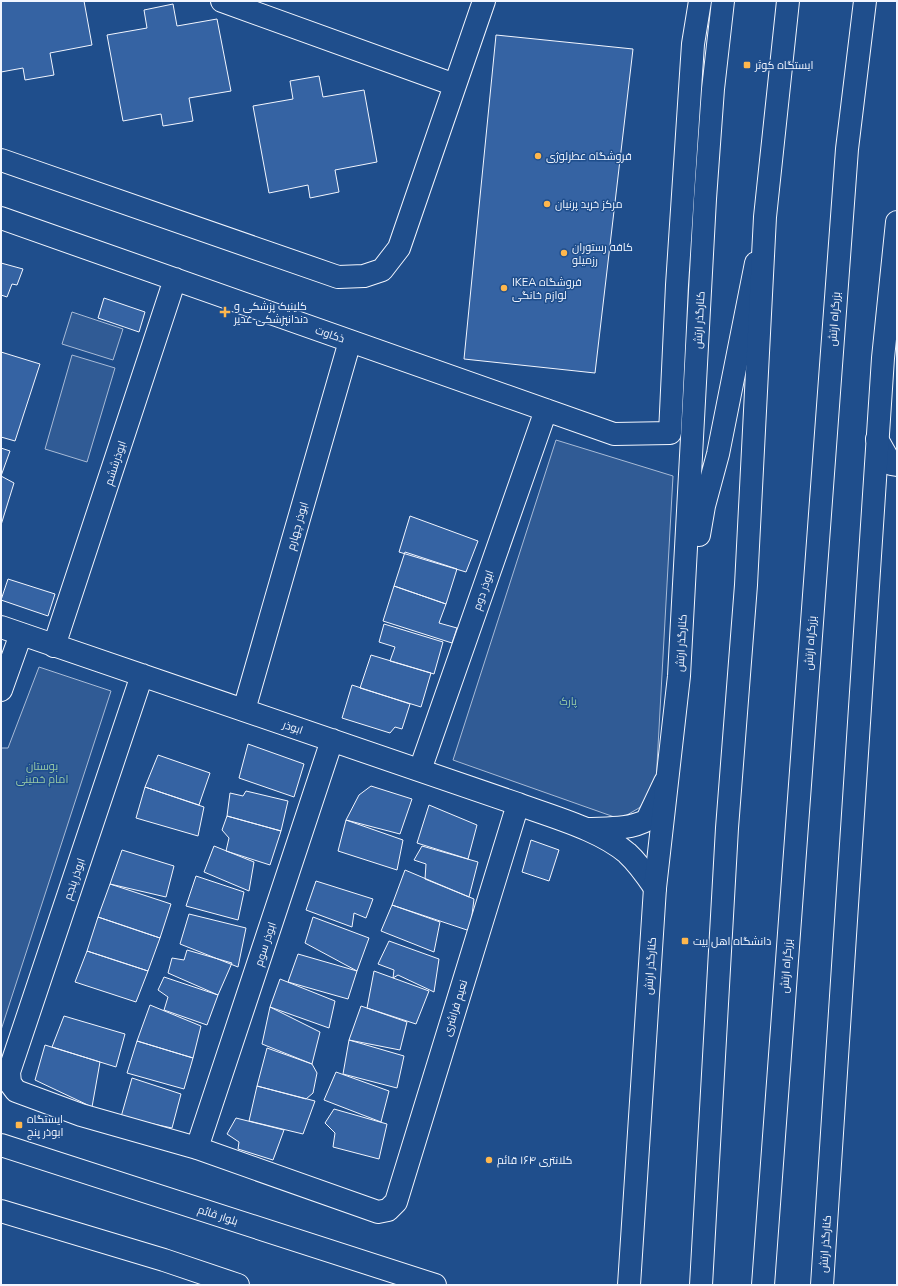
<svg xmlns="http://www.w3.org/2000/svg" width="898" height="1286" viewBox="0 0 898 1286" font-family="Mulish,Cairo,sans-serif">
<rect width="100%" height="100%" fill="#1f4e8c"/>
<path fill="#305b95" stroke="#a8bbd7" d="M72 312 123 329 113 360 62 344Z
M72 355 115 368 87 462 45 449Z
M556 440 673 476 656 783 649 797 639 808 620 819 453 760Z
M39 667 111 691 1 1030V748H8Z"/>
<path fill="#3563a3" stroke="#f2f6ff" d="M1 1H84L92 45 50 53 54 75 25 80 23 68 1 72Z
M173 4 177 26 217 19 231 91 189 98 193 121 163 126 161 114 123 121 107 35 147 28 144 10Z
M496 35 633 49 595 373 464 359Z
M319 76 323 97 364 90 377 162 335 170 339 192 310 198 308 185 269 193 253 106 293 99 290 81Z
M1 263 23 269 17 285 12 284 7 297 1 295Z
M104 298 145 312 139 332 98 318Z
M1 352 40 364 15 441 1 437Z
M1 448 10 451 1 476 14 483 1 525Z
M410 516 478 541 466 572 399 552Z
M405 552 457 569 446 604 394 586Z
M8 579 55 594 48 616 1 600Z
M394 586 446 604 439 623 457 628 452 643 383 621Z
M384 624 443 642 434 674 390 661 395 647 379 642Z
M371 655 431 673 421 707 360 688Z
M352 685 410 704 402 729 395 727 390 733 342 718Z
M248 744 304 764 294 797 239 778Z
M158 755 210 773 199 805 145 787Z
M371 786 412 799 400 834 346 820 359 795Z
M145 787 204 807 198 836 136 818Z
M246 791 288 801 281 831 227 816 230 793 243 796Z
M429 805 477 825 468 859 417 843Z
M227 816 281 831 270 865 226 851 229 838 222 830Z
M346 820 403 840 397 870 338 851Z
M531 840 559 850 549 881 522 872Z
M214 846 254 862 249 891 204 872Z
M422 846 478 862 469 897 425 879 426 864 414 860Z
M122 850 174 866 166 897 110 884Z
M405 870 474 899 470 931 392 905Z
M196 876 244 892 238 920 186 906Z
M316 881 373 899 366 918 354 913 352 927 306 910Z
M110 884 171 904 160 938 98 917Z
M392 905 440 922 434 952 381 931Z
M189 914 246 928 238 967 180 944Z
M98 917 160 938 148 971 87 951Z
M313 917 369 938 357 971 305 943Z
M389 941 439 959 434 992 398 975 393 978 394 970 378 964Z
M187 950 232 963 218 995 168 973 172 958 184 960Z
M87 951 148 971 136 1002 75 982Z
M298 954 357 971 348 999 288 982Z
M374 971 429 991 416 1024 367 1008Z
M164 977 218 995 207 1025 164 1010 168 997 158 990Z
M280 979 335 1001 329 1028 270 1007Z
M150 1005 201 1026 193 1058 137 1041Z
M361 1006 407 1022 400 1050 349 1040Z
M270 1007 320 1032 312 1064 262 1044Z
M64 1016 125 1034 116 1067 52 1047Z
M349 1040 404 1056 397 1088 343 1074Z
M137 1041 193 1058 184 1089 127 1073Z
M45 1045 100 1062 92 1107 35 1080Z
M267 1048 312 1064 317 1073 313 1093 306 1099 257 1086Z
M336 1072 389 1091 381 1122 324 1100Z
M132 1078 181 1094 172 1128 121 1117Z
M257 1086 315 1101 303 1134 249 1121Z
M334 1109 387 1124 379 1159 333 1147 335 1133 325 1123Z
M236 1118 284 1130 273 1160 238 1149 239 1142 227 1134Z"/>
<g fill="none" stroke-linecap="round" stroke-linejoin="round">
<defs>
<path id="minor" d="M222 1 455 85
M1 160 338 277 364 276 382 270 399 248 484 1
M1 218 614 434 670 433 677 285 693 44 700 1
M877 439 891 464 897 465
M1 627 518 804C552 817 599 829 627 853 638 863 647 876 655 888
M54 646 175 279
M142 675 9 1072 10 1083 16 1091 81 1115 197 1148 378 1212 388 1210 396 1202 518 804
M1 690 21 634
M244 710 350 341
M420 770 546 410
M587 829C606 828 629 830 647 820L665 782
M197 1148 332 740"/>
<path id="secondary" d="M1 1145 435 1285
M1 1211 164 1260 238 1285"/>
<path id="primary" d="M699 535 704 506 718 454 756 263
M629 1285 655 888 679 676 705 199 713 89 723 1
M822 1285 883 358 897 222"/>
<path id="trunk" d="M701 1285 727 828 746 585 765 217 788 1
M763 1285 847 149 865 1"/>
</defs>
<use href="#minor" stroke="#f2f6ff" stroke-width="24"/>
<use href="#secondary" stroke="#f2f6ff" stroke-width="24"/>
<use href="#primary" stroke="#f2f6ff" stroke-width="24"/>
<use href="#trunk" stroke="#f2f6ff" stroke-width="24"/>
<use href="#minor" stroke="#1f4e8c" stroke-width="22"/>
<use href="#secondary" stroke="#1f4e8c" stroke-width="22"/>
<use href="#primary" stroke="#1f4e8c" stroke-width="22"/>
<use href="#trunk" stroke="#1f4e8c" stroke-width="22"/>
</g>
<g fill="#ffb74d" stroke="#1f4e8c" stroke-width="1.5">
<rect x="743" y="61" width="8" height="8" rx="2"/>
<circle cx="538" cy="156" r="4"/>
<circle cx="547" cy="204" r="4"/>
<circle cx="564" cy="253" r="4"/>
<circle cx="504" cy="288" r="4"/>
<path d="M223 306h4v4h4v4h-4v4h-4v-4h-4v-4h4z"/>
<rect x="681" y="937" width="8" height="8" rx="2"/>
<rect x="15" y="1121" width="8" height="8" rx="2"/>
<circle cx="489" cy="1160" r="4"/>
</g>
<g text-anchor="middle" stroke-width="3" stroke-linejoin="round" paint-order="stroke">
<g font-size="11" fill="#f2f6ff" stroke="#1f4e8c" text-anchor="start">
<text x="755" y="69">ایستگاه کوثر</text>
<text x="546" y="160">فروشگاه عطرلوژی</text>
<text x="555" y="208">مرکز خرید پرنیان</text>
<text x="572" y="251">کافه رستوران<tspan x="572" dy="13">رزمیلو</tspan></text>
<text x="512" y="286">IKEA فروشگاه<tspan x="512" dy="13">لوازم خانگی</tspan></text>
<text x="234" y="310">کلینیک پزشکی و<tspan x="234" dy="13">دندانپزشکی غدیر</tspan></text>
<text x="693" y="945">دانشگاه اهل بیت</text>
<text x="27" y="1123">ایستگاه<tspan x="27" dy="13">ابوذر پنج</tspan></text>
<text x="497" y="1164">کلانتری ۱۶۴ قائم</text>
</g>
<g font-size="11" fill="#f2f6ff" stroke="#1f4e8c">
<text transform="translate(834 319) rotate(-86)" y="4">بزرگراه ارتش</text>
<text transform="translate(699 320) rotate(-87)" y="4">کنارگذر ارتش</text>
<text transform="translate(330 334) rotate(19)" y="4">ذکاوت</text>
<text transform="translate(115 463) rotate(-72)" y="4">ابوذرششم</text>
<text transform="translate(297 526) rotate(-74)" y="4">ابوذر چهارم</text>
<text transform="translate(483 590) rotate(-71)" y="4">ابوذر دوم</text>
<text transform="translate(681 643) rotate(-87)" y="4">کنارگذر ارتش</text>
<text transform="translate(810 643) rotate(-86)" y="4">بزرگراه ارتش</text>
<text transform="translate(293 727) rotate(19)" y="4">ابوذر</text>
<text transform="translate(74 879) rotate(-71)" y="4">ابوذر پنجم</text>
<text transform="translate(265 944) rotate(-72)" y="4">ابوذر سوم</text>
<text transform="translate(650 966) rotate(-86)" y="4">کنارگذر ارتش</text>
<text transform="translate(786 966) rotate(-86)" y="4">بزرگراه ارتش</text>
<text transform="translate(455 1008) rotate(-73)" y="4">نعیم فراشری</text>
<text transform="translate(218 1215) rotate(18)" y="4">بلوار قائم</text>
<text transform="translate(825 1244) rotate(-86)" y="4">کنارگذر ارتش</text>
</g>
<g font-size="11" fill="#97c8a6" stroke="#1f4e8c">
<text x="568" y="705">پارک</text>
<text x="42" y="770">بوستان<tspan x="42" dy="13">امام خمینی</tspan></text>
</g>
</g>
<rect width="898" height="1286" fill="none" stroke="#f2f6ff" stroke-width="4"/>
</svg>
